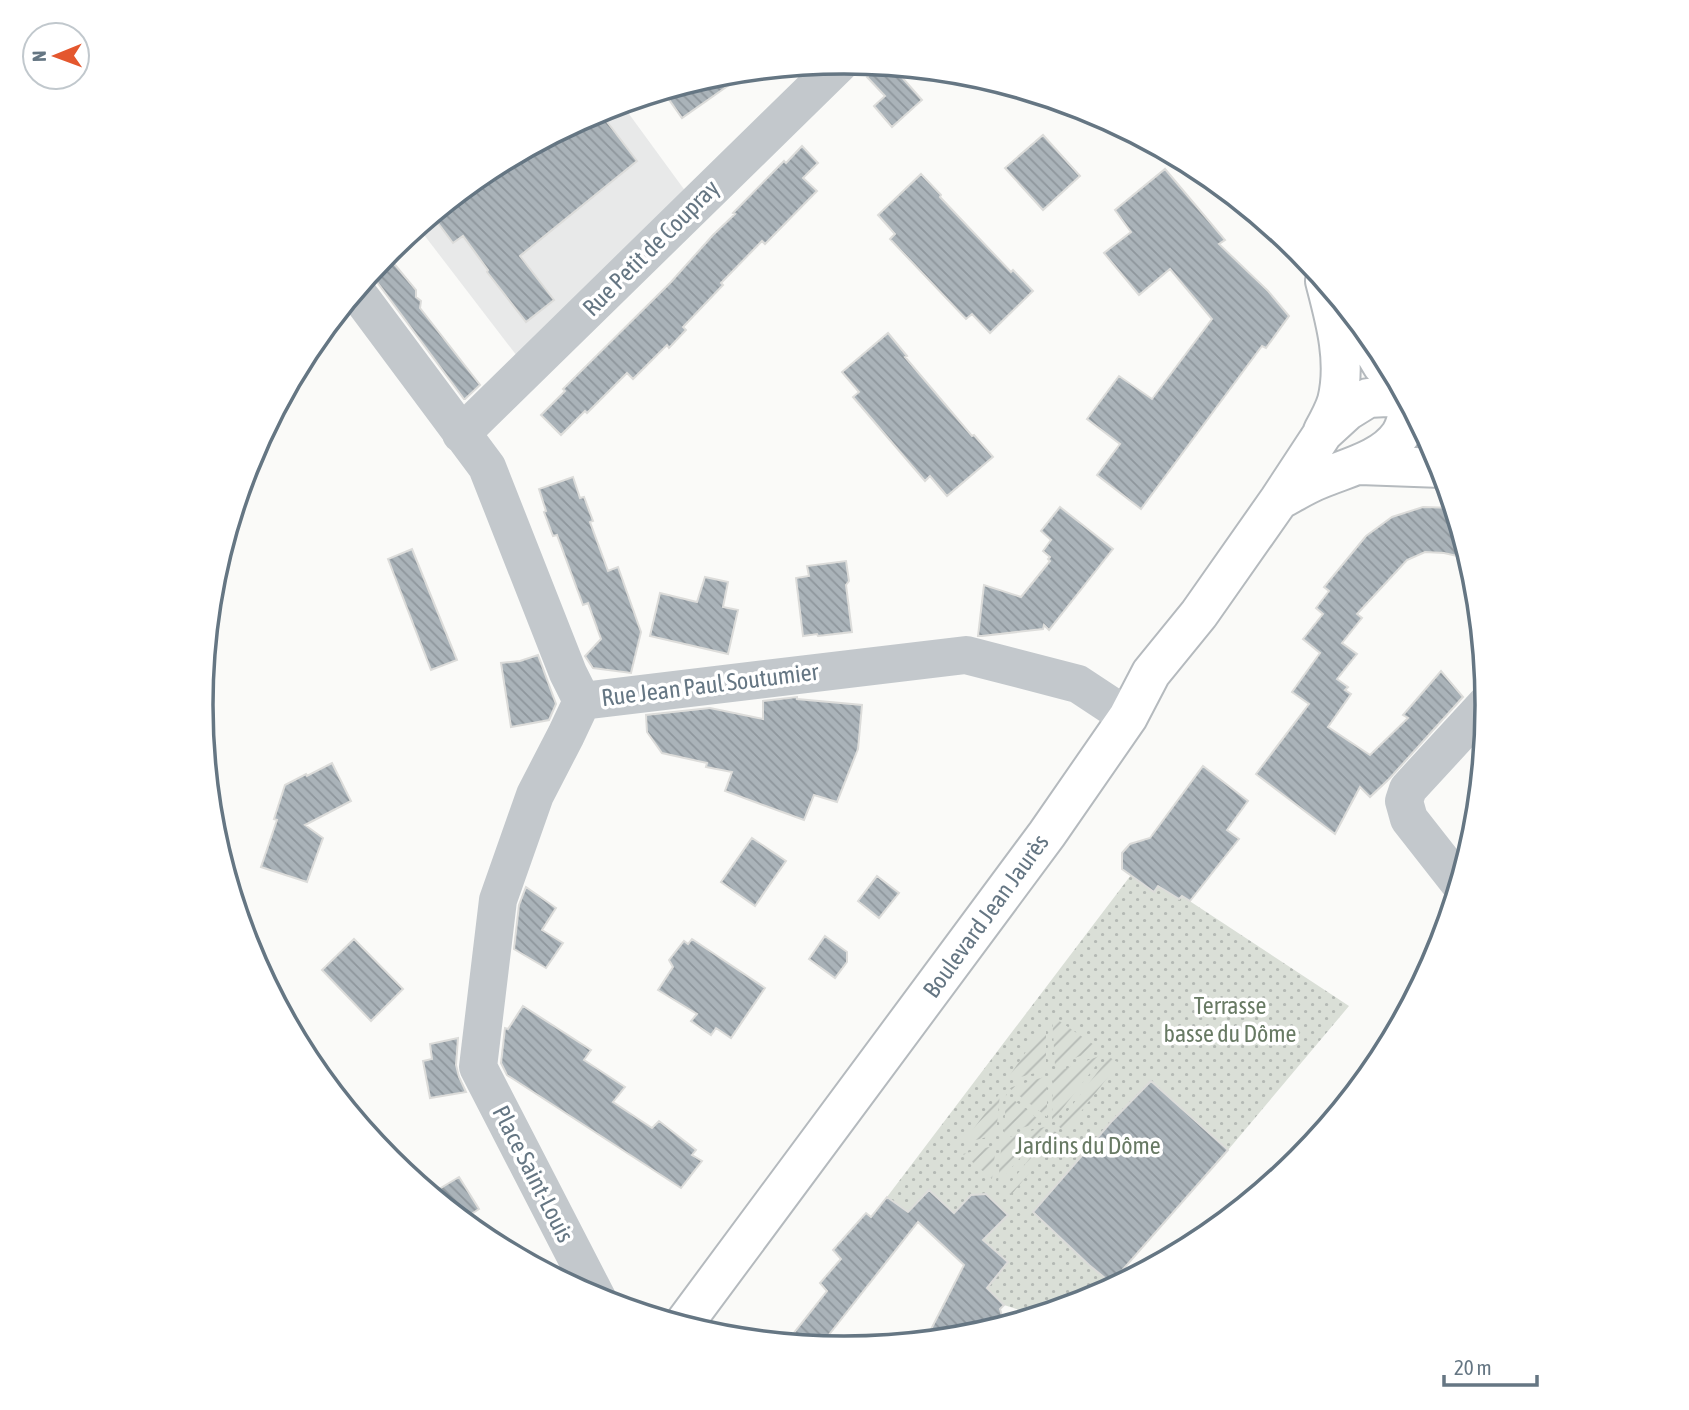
<svg xmlns="http://www.w3.org/2000/svg" width="1689" height="1410" viewBox="0 0 1689 1410" font-family="'Asap Condensed',sans-serif">
<defs>
<pattern id="grass-dots" width="8" height="8" patternUnits="userSpaceOnUse" patternTransform="scale(1.75)"><rect width="8" height="8" fill="#dadfd7"/><path d="M2 2h.1M6 6h.1" fill="none" stroke="#b4b9b4" stroke-width="1.8" stroke-linecap="round"/></pattern>
<pattern id="garden-furrows" width="10" height="10" patternUnits="userSpaceOnUse" patternTransform="scale(1.75)"><rect width="10" height="10" fill="#dadfd7"/><path d="M-1 1l2-2M0 10L10 0M9 11l2-2" fill="none" stroke="#b4b9b4"/></pattern>
<pattern id="building-back-hatch" width="6" height="6" patternUnits="userSpaceOnUse" patternTransform="scale(1.75)"><rect width="6" height="6" fill="#aab3b9"/><path d="M-1 5l2 2M0 0l6 6M5-1l2 2" fill="none" stroke="#8e969c"/></pattern>
</defs>
<rect width="100%" height="100%" fill="#fafaf8"/>
<path fill="#e8e9e9" d="M621 103 686 192 517 356 418 227 487 170 599 110Z"/>
<path fill="url(#grass-dots)" d="M1131 875 1154 891 1158 886 1179 899 1182 896 1349 1006 1228 1150 1128 1263 1106 1292 1090 1300 1080 1303 1072 1299 1055 1304 1051 1312 1038 1316 1004 1305 987 1288 983 1240 1000 1223V1207L986 1194 971 1195 954 1213 930 1190 908 1212 887 1197Z"/>
<path fill="url(#garden-furrows)" d="M1052 1016 1100 1049 1055 1065Z
M1046 1022V1070L1006 1081Z
M1105 1054 1052 1122 1053 1073Z
M1109 1057 1119 1063 1065 1132 1057 1125Z
M1047 1076V1117L1009 1088Z
M1000 1093 996 1135 963 1143Z
M1006 1094 1042 1122 1004 1133Z
M1048 1126 998 1183 1002 1139Z
M1052 1130 1061 1135 1011 1195 1004 1191Z
M996 1145 992 1179 963 1154Z"/>
<path fill="url(#building-back-hatch)" stroke="#dcdcda" stroke-width="2" d="M881 65 892 66 922 100 892 127 874 106 885 96 867 77Z
M749 71 682 118 663 91 719 74Z
M598 110 637 161 520 256 554 300 526 322 487 272 488 270 463 236 453 243 432 215 472 182 474 185 506 159Z
M1043 135 1080 176 1043 210 1005 168Z
M802 146 818 163 803 178 817 191 765 244 762 241 721 283 723 285 683 327 686 330 669 348 667 345 633 379 627 373 587 413 585 411 561 435 541 415 565 391 563 389 671 282 713 235 735 214 733 213 784 161 786 163Z
M1165 169 1225 240 1219 244 1268 291 1289 316 1266 348 1262 346 1141 509 1097 475 1120 444 1087 419 1119 376 1152 399 1212 319 1170 269 1139 295 1104 253 1131 232 1115 210Z
M921 174 941 195 940 197 1011 272 1013 270 1033 291 990 333 972 314 966 319 890 239 895 234 878 215Z
M386 254 416 290V297L421 301 420 308 480 385 465 399H464L374 278 369 274Z
M888 333 907 356 905 357 972 436 974 435 993 457 947 496 930 476 925 481 853 397 859 392 842 372Z
M573 477 580 498 584 497 593 521 590 522 608 571 618 567 641 632 631 673 593 668 585 656 601 639 588 603 583 605 557 535 553 536 544 512 546 511 539 489Z
M1060 507 1113 549 1049 630 1044 625 1043 629 982 636H978L984 585 1021 597 1050 561 1048 559 1050 557 1043 551 1051 540 1041 531Z
M1423 507 1454 508 1470 559 1444 553 1425 552 1407 560 1357 614 1362 618 1342 643 1357 654 1337 679 1348 687 1345 690 1351 694 1328 727 1370 755 1408 718 1403 715 1441 671 1463 697 1389 779 1370 797 1360 787 1335 834 1256 774 1309 704 1292 692 1320 653 1303 639 1323 614 1316 608 1329 591 1324 587 1366 536 1392 517Z
M412 549 457 660 431 670 388 559Z
M846 561 849 581 846 585 852 632 818 636 817 634 803 636 796 578 809 576 807 566Z
M705 577 728 582 723 607 738 610 728 654 650 636 660 593 697 602Z
M538 655 556 704 549 720 511 727 501 663 520 661Z
M797 697V699L862 705 858 749 837 802 814 795 804 820 725 791 732 772 706 767 707 763 662 753 647 732 646 715 710 708 763 719V701Z
M332 763 351 801 305 825 323 838 307 882 261 867 277 820 274 819 285 785 306 774 307 776Z
M1203 766 1248 801 1227 830 1239 839 1190 901 1182 896 1179 899 1158 886 1154 892 1122 869V853L1130 844 1150 838Z
M752 838 786 861 755 906 721 882Z
M877 876 899 893 879 918 858 901Z
M526 887 556 908 542 930 563 943 546 968 514 949 519 905Z
M825 936 847 952V962L835 978 809 959Z
M354 939 403 989 371 1021 322 970Z
M692 939 765 988 731 1038 716 1028 711 1035 691 1021 697 1014 658 990 673 967 669 960 684 941 688 944Z
M523 1006 591 1050 584 1060 625 1087 613 1102 652 1128 659 1121 696 1150 692 1155 702 1161 681 1188 507 1075 501 1063 505 1028 508 1029Z
M458 1038 456 1065 459 1077 466 1092 430 1098 423 1061 432 1059 430 1044Z
M1151 1081 1228 1150 1111 1283 1089 1265 1033 1212 1111 1122Z
M459 1177 479 1209 462 1220 431 1194Z
M929 1190 954 1213 971 1195 986 1194 1008 1215 983 1240 1008 1262 987 1288 1004 1305 1000 1309 1003 1319 997 1328 970 1336 925 1341 964 1265 918 1222 820 1346 786 1343 827 1291 820 1283 841 1259 833 1250 866 1213 871 1217 887 1197 908 1212Z"/>
<g fill="none" stroke-linecap="round" stroke-linejoin="round">
<defs>
<path id="major" d="M1336 295 1355 320 1382 365 1398 381
M1323 431C1328 422 1334 411 1337 401 1347 361 1335 319 1325 281
M1360 465 1442 468
M1281 499C1294 492 1307 484 1320 479 1346 468 1383 460 1400 435 1406 426 1408 414 1410 404
M683 1325 1047 834 1128 717 1151 673 1199 614 1279 500 1323 433 1347 411 1368 398 1406 396"/>
</defs>
<use href="#major" stroke="#b5babe" stroke-width="42"/>
<path stroke="#c3c8cc" stroke-width="38" d="M356 291 487 467 568 673 582 701 966 655 1078 684 1128 717
M461 434 841 62
M582 701 566 735 535 795 498 900 478 1067 598 1300
M1460 884 1409 819 1404 801 1408 789 1488 702"/>
<use href="#major" stroke="#fff" stroke-width="38"/>
</g>
<g text-anchor="middle" stroke-width="7" stroke-linejoin="round" paint-order="stroke">
<g font-size="24" fill="#657683" stroke="#fff">
<text transform="translate(651 248) rotate(-45)" y="8">Rue Petit de Coupray</text>
<text transform="translate(710 685) rotate(-7)" y="8">Rue Jean Paul Soutumier</text>
<text transform="translate(986 916) rotate(-54)" y="8">Boulevard Jean Jaurès</text>
<text transform="translate(533 1174) rotate(63)" y="8">Place Saint-Louis</text>
</g>
<g font-size="24" fill="#687a64" stroke="#fff">
<text x="1230" y="1014">Terrasse<tspan x="1230" dy="28">basse du Dôme</tspan></text>
<text x="1088" y="1154">Jardins du Dôme</text>
</g>
</g>
<path d="M0 0H1689V1410H0ZM213 705a631 631 0 1 1 1262 0a631 631 0 1 1-1262 0Z" fill="#fff" fill-rule="evenodd"/>
<path fill="none" stroke="#657683" stroke-width="3.5" d="M213 705a631 631 0 1 1 1262 0a631 631 0 1 1-1262 0Z"/>
<g transform="translate(56 56) rotate(269)"><circle r="33" fill="#ffffff" stroke="#c1c8cd" stroke-width="2"/>
<path d="M0-5L12 26L0 18L-12 26Z" fill="#e4572e"/>
<text y="-10" font-size="19" font-weight="bold" text-anchor="middle" fill="#657683">N</text>
</g>
<path d="M1444 1375v10h93v-10" fill="none" stroke="#657683" stroke-width="3.5"/>
<text x="1454" y="1375" font-size="21" fill="#657683" stroke="#ffffff" stroke-width="5" paint-order="stroke">20 m</text>
</svg>
